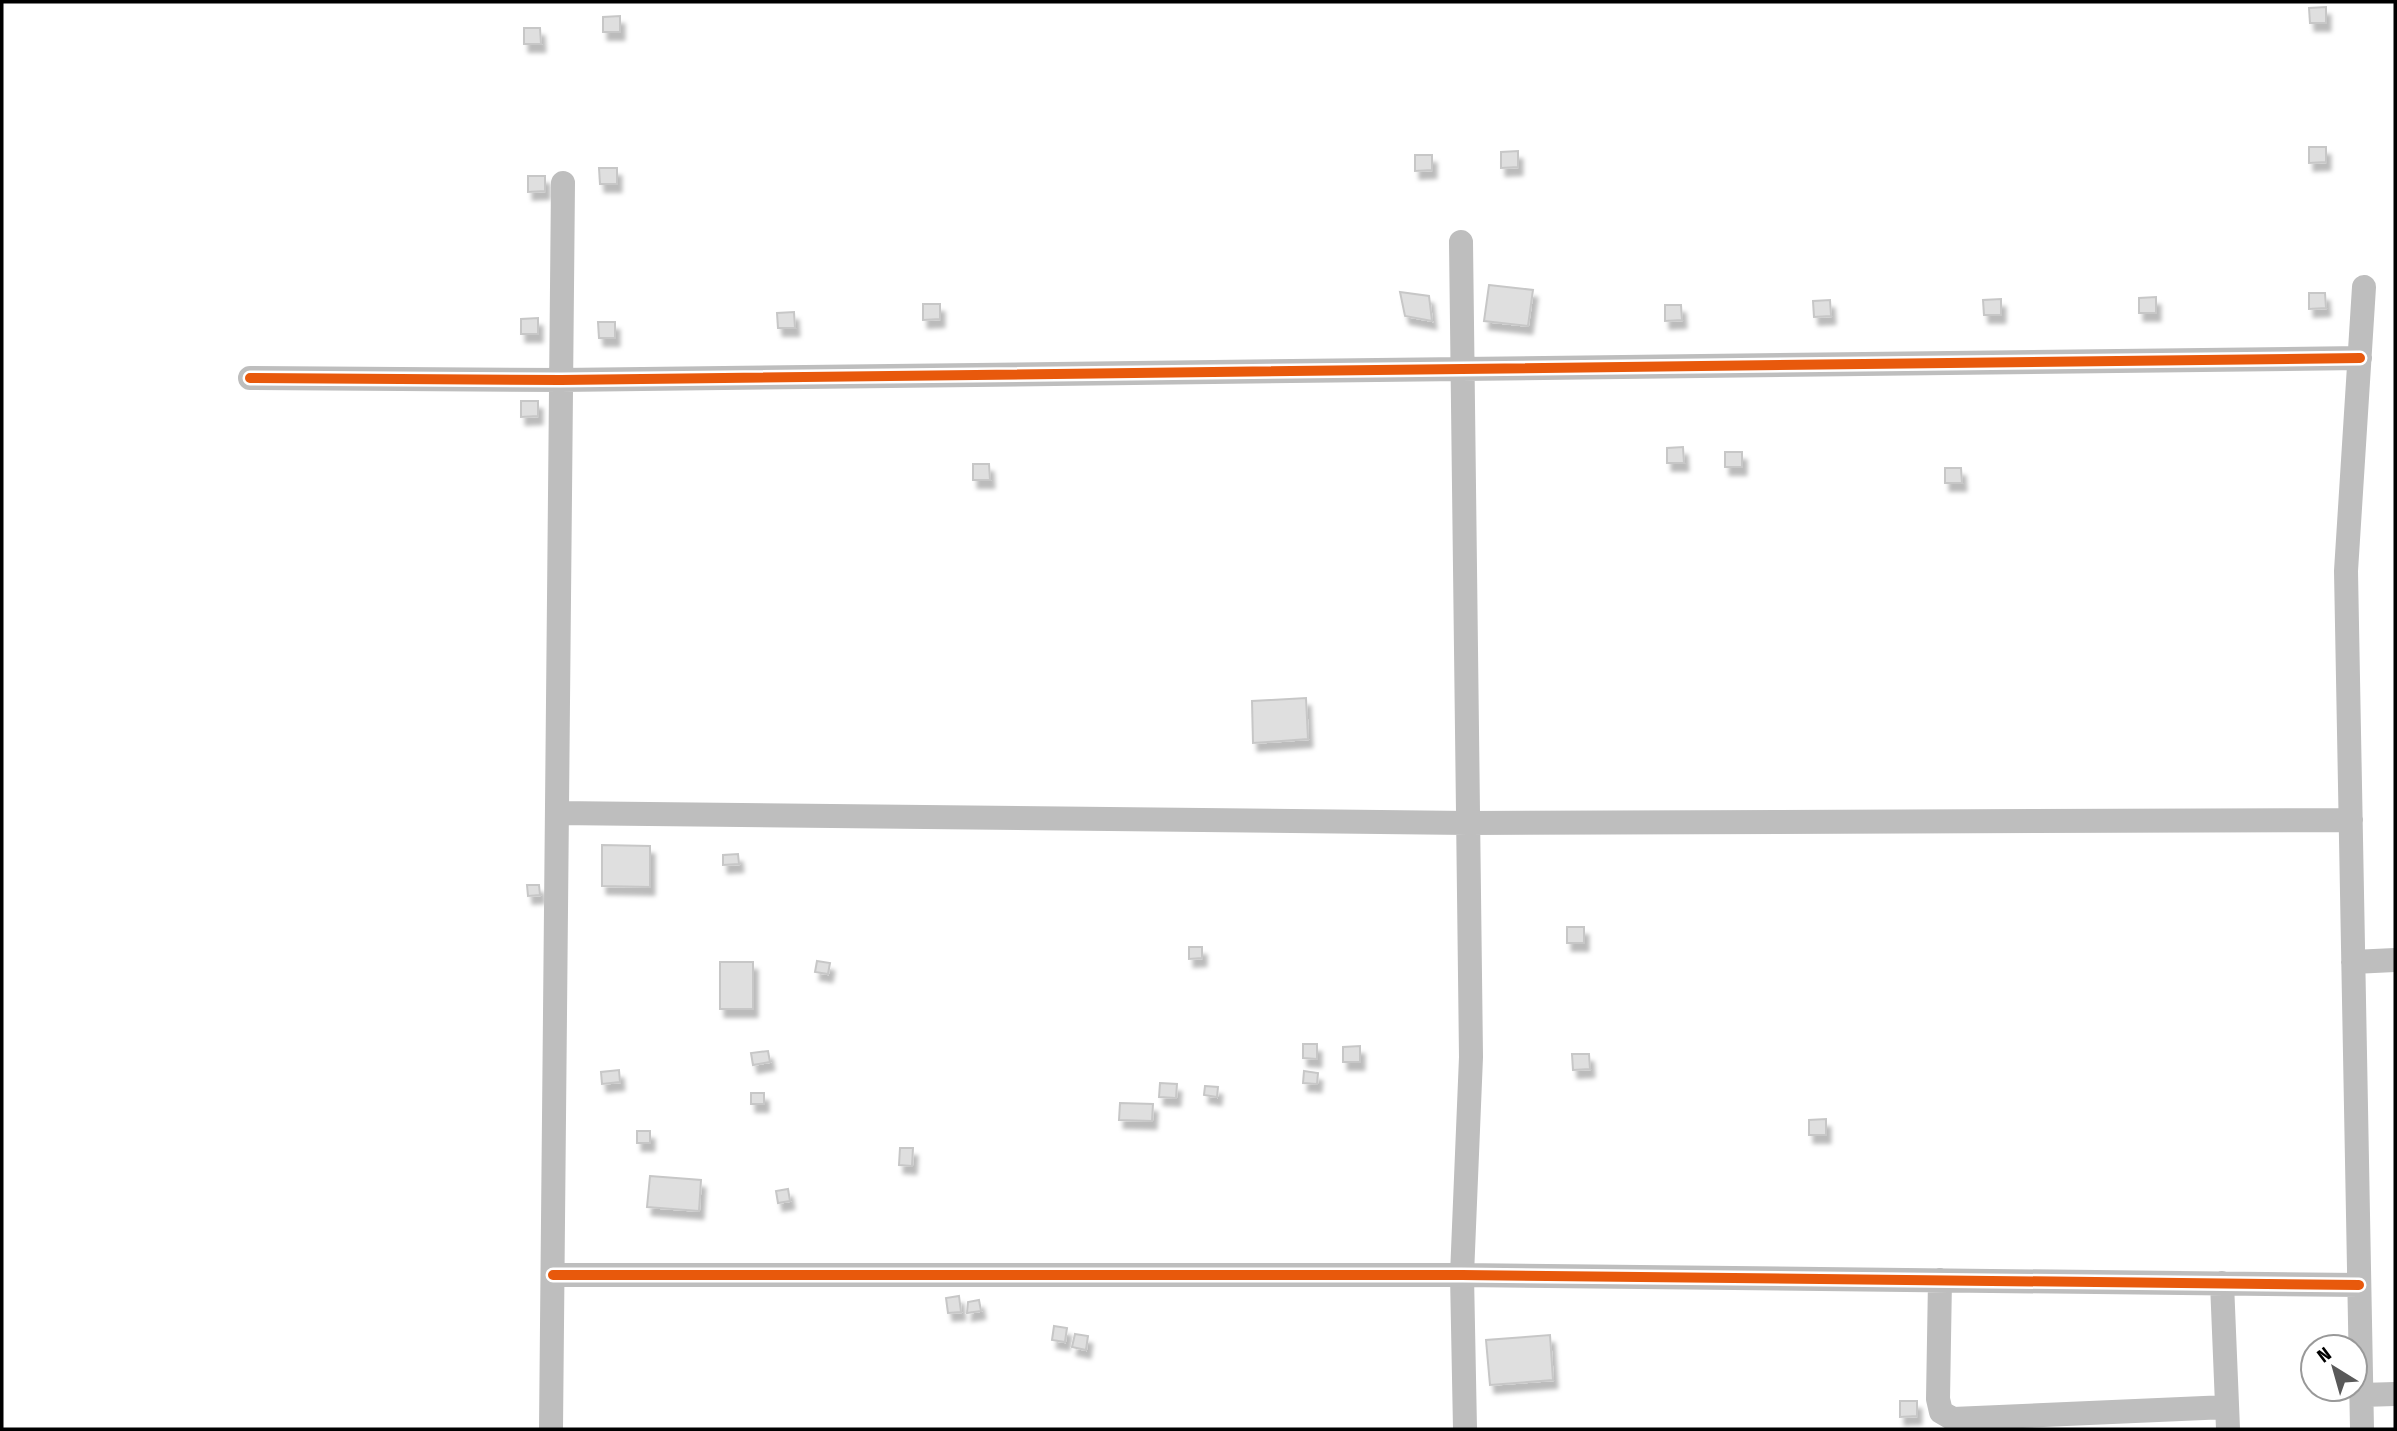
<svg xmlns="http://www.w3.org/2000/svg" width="2397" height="1431" viewBox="0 0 2397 1431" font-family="'Fira Sans Condensed',sans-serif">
<defs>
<filter id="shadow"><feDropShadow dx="4.5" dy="8" stdDeviation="2" flood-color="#0004"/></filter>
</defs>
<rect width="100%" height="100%" fill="#fff"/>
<path fill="#dfdfdf" stroke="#c7c7c7" stroke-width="2" filter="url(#shadow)" d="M2326 7V23H2310L2309 8Z
M620 16V32H603V17Z
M524 28H540L541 44H524Z
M2309 147H2326V162L2309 163Z
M1518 151V167L1501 168V152Z
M1415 155H1432V170L1415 171Z
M599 168H617V184H600Z
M528 176H545V191L528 192Z
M1489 285 1533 290 1528 326 1484 321Z
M1400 292 1429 296 1432 321 1405 316Z
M2309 293H2325L2326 308 2309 309Z
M2156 297V313H2139V298Z
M2001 299V315H1984L1983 300Z
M1830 300 1831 316 1814 317 1813 301Z
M923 304H940V319L923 320Z
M1665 305H1681L1682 320 1665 321Z
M794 312 795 328H778L777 313Z
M538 318V334H521V319Z
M598 322H615V338H599Z
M521 401H538V416L521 417Z
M1683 447 1684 463H1667V448Z
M1725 452H1742V467H1725Z
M973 464H989L990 480H973Z
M1945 468H1961L1962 483H1945Z
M1306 698 1308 739 1253 743 1252 701Z
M602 845 650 846V887L602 886Z
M738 854 739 864 723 865V855Z
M527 885H539L540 895 528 896Z
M1567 927H1584V943H1567Z
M1189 947H1202V958L1189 959Z
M817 961 830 963 828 974 815 972Z
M720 962H753V1009H720Z
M1303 1044H1317V1059L1303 1058Z
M1360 1046V1062H1343V1047Z
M768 1051 770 1062 753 1065 751 1053Z
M1572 1054H1589L1590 1069 1573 1070Z
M619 1070 620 1082 602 1084 601 1072Z
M1304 1071 1318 1073 1317 1084 1303 1083Z
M1160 1083 1177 1084 1176 1098 1159 1097Z
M1205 1086 1218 1087 1217 1097 1204 1095Z
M751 1093H764V1104H751Z
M1120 1103 1153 1104 1152 1121 1119 1120Z
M1826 1119V1135H1809V1120Z
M637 1131H650V1143H637Z
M900 1148H913L912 1166 899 1165Z
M650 1176 701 1180 699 1211 647 1207Z
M788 1189 790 1201 778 1203 776 1191Z
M959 1296 961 1312 948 1313 946 1298Z
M979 1300 981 1311 967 1313 968 1302Z
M1054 1326 1067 1328 1065 1342 1052 1340Z
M1075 1334 1088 1336 1086 1350 1072 1347Z
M1550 1335 1553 1380 1490 1385 1486 1340Z
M1900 1401H1917V1416L1900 1417Z"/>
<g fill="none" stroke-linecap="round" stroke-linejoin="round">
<path stroke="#bebebe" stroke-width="24" d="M1461 242 1471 1057 1462 1275 1465 1429
M250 378 561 380 2360 358
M557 813 1468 823 2351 820
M2353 962 2395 960
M553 1275H1462L2359 1285
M1940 1280 1938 1399 1941 1412 1953 1419 2227 1407
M2222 1283 2228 1429
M2361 1395 2395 1394
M551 1429 563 183
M2362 1429 2346 571 2364 287"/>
<defs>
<path id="cycleway" d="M250 378 561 380 2360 358
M553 1275H1462L2359 1285"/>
</defs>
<use href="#cycleway" stroke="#fff" stroke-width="15"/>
<use href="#cycleway" stroke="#e8590c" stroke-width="10"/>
</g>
<rect width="2397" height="1431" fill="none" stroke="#000000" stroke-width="7"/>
<g transform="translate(2334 1368) rotate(323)"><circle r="33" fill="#ffffff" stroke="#999999" stroke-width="2"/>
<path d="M0-5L12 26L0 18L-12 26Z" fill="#595959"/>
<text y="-10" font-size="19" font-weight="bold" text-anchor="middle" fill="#000000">N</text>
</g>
</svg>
